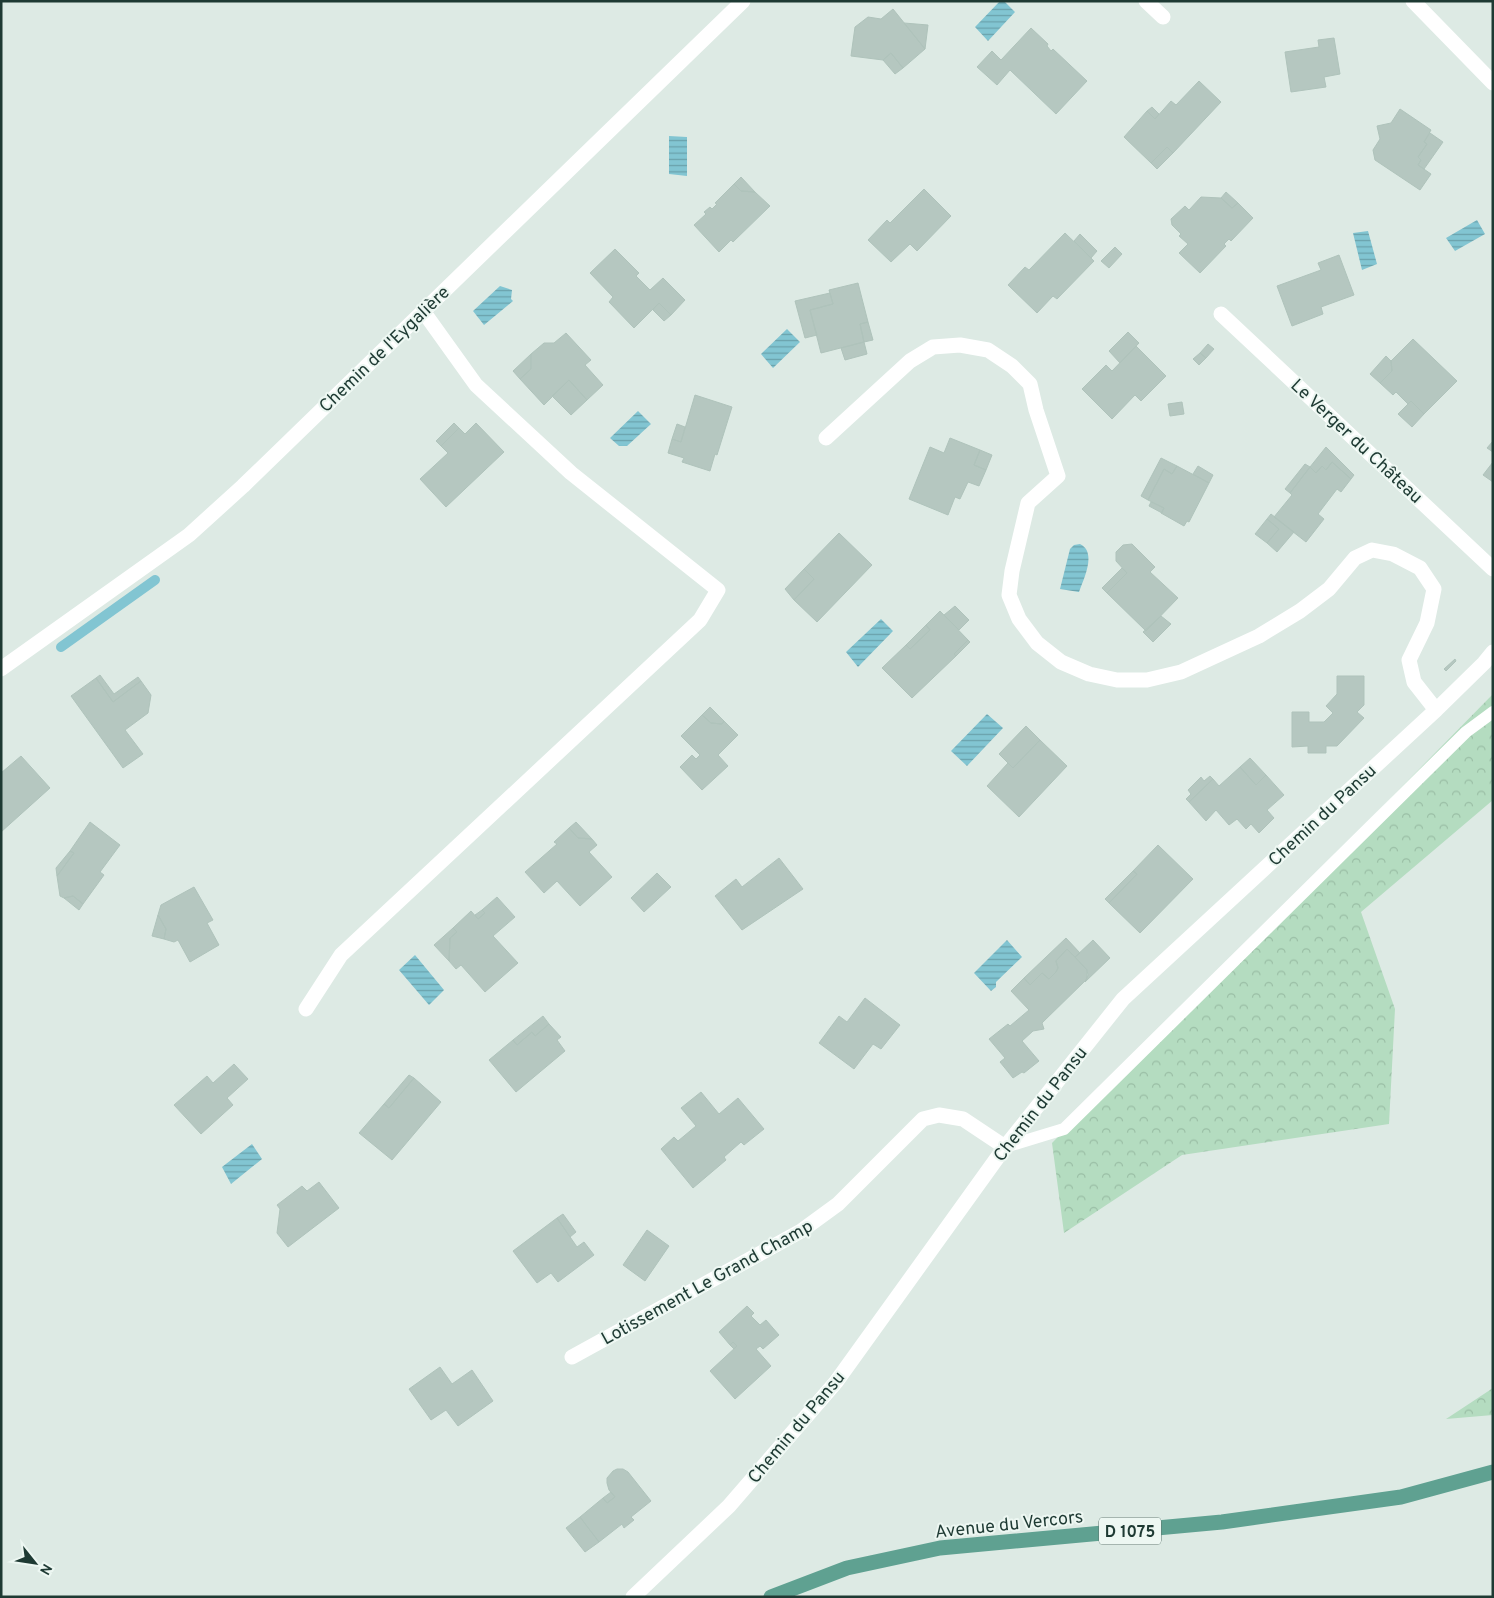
<svg xmlns="http://www.w3.org/2000/svg" width="1494" height="1598" viewBox="0 0 1494 1598" font-family="Overpass,sans-serif">
<defs>
<pattern id="forest-crowns" width="20" height="18" patternUnits="userSpaceOnUse" patternTransform="scale(1.25)"><rect width="20" height="18" fill="#b4dcc0"/><path d="M2 6a3 3 0 1 1 6 0M12 15a3 3 0 1 1 6 0" fill="none" stroke="#9abea5"/></pattern>
<pattern id="water-rules" width="6" height="5" patternUnits="userSpaceOnUse" patternTransform="scale(1.25)"><rect width="6" height="5" fill="#82c5d2"/><path d="M0 2.5h6" fill="none" stroke="#6aa1ab"/></pattern>
</defs>
<rect width="100%" height="100%" fill="#ddeae4"/>
<path fill="url(#forest-crowns)" d="M1493 694V800L1361 912 1395 1009 1389 1124 1182 1155 1064 1233 1052 1143Z
M1493 1388V1415L1446 1419Z"/>
<path fill="url(#water-rules)" d="M1000 1H1004L1015 12 988 41 975 27Z
M669 136 687 137V176L669 174Z
M1477 220 1485 234 1455 251 1446 238Z
M1368 231 1377 264 1362 270 1353 233Z
M500 286 512 290 511 299 513 301 484 325 473 311Z
M787 329 800 342 773 368 761 354Z
M638 411 651 424 627 446H619L610 438Z
M1080 544C1097 552 1084 578 1079 592L1060 589 1070 549 1074 545Z
M881 619 893 631 858 667 846 652Z
M987 714 1003 728 967 766 951 751Z
M1007 940 1022 957 996 982V987L991 991 974 973Z
M415 955 444 990 429 1005 399 970Z
M252 1144 262 1159 231 1184 222 1167Z"/>
<g fill="none" stroke-linecap="round" stroke-linejoin="round">
<path stroke="#82c5d2" stroke-width="10" d="M61 647 155 580"/>
</g>
<path fill="#b5c7c0" stroke="#afc3bb" d="M893 9 925 49 903 68 891 53 883 60 851 56 855 27 868 17 881 19Z
M904 23 928 25 925 49Z
M1031 28 1048 44 1047 46 1051 51 1053 49 1087 81 1056 114 1010 70 997 85 977 67 992 51 1001 60Z
M1334 38 1340 74 1324 77 1326 87 1291 92 1285 52 1319 47 1318 40Z
M891 53 903 68 895 74 883 60Z
M1199 81 1221 102 1173 153 1167 147 1151 163 1124 137 1147 111 1155 119 1171 101 1176 105Z
M1152 107 1159 114 1155 119 1147 111Z
M1400 109 1431 130 1424 142 1427 144 1418 157 1421 160 1418 165 1431 174 1420 190 1375 160 1373 150 1380 139 1377 126 1391 123Z
M1430 133 1443 142 1424 169 1418 165 1421 160 1418 157 1427 144 1424 142Z
M1167 147 1173 153 1157 169 1151 163Z
M741 177 755 192 741 191 734 184Z
M734 184 741 191 755 192 770 206 733 242 731 240 719 252 694 225 706 214 704 212 710 207 712 209 717 204 715 203Z
M924 189 951 216 917 251 910 244 891 262 868 240 887 220 890 223Z
M1226 192 1238 203 1232 208 1221 198Z
M1201 197 1221 198 1232 208 1238 203 1253 218 1231 241 1229 239 1224 244 1226 246 1200 273 1179 253 1188 244 1179 236 1181 234 1172 225 1171 219 1185 206 1189 210Z
M1065 233 1094 261 1057 299 1053 296 1037 313 1008 285 1025 267 1029 270Z
M1080 234 1097 251 1091 258 1074 241Z
M1115 247 1122 254 1109 268 1101 261Z
M615 249 639 273 636 276 650 290 663 278 685 300 671 315 659 303 634 328 609 302 613 297 590 273Z
M1339 255 1354 295 1321 307 1323 314 1292 326 1277 286 1321 270 1318 263Z
M858 283 868 322 860 324 864 342 821 353 810 310 833 304 829 290Z
M830 293 833 304 810 310 817 335 805 338 795 301Z
M659 303 671 315 664 321 653 310Z
M868 322 873 340 864 342 860 324Z
M1128 332 1139 343 1120 363 1109 351Z
M566 333 591 360 585 365 603 385 587 400 569 380 544 405 520 379 531 369V354L544 343H554Z
M1413 339 1457 381 1424 414 1411 401 1408 404 1396 392 1393 395 1380 383 1392 371 1391 361Z
M864 342 867 354 845 360 841 348Z
M1208 344 1214 349 1206 358 1200 353Z
M1136 346 1166 376 1141 401 1135 395 1112 419 1082 389 1106 365 1112 371Z
M1200 353 1206 358 1199 365 1193 359Z
M531 354V369L520 379 513 371Z
M1386 356 1391 361 1392 371 1380 383 1370 374Z
M569 380 587 400 571 415 552 396Z
M695 395 732 407 717 455 715 454 710 471 682 462 684 458 668 453 672 439 681 442Z
M1411 401 1424 414 1412 427 1398 414Z
M1182 402 1184 414 1170 416 1168 404Z
M454 423 459 428 441 446 436 441Z
M476 423 504 452 446 507 420 479 448 453 441 446 459 428 465 434Z
M677 424 685 427 681 442 672 439Z
M950 438 980 450 974 465 986 470 979 486 968 482 960 499 955 497 948 515 909 499 930 447 944 453Z
M1493 441V452L1487 448Z
M1326 447 1354 475 1351 479 1332 462 1326 470 1322 466 1316 473 1310 467Z
M980 450 992 455 986 470 974 465Z
M1161 458 1177 466 1172 474 1164 469 1148 500 1141 496Z
M1332 462 1351 479 1341 492 1337 489 1318 514 1324 519 1306 542 1274 517 1292 495 1290 493 1310 467 1316 473 1322 466 1326 470Z
M1493 462V482L1483 475Z
M1305 464 1310 467 1290 493 1285 489Z
M1177 466 1209 483 1189 522 1187 521 1184 526 1161 513 1164 508 1148 500 1164 469 1172 474Z
M1198 466 1213 475 1209 483 1193 474Z
M1151 502 1164 508 1162 513 1149 506Z
M1271 514 1294 532 1277 552 1267 543 1279 529 1267 519Z
M1267 519 1279 529 1267 543 1255 534Z
M839 533 872 565 817 622 794 600 814 579 804 569Z
M1132 544 1155 567 1150 572 1178 598 1146 631 1107 593 1127 573 1116 561V552L1123 545Z
M1122 568 1127 573 1107 593 1102 588Z
M804 569 814 579 794 600 785 589Z
M955 606 969 620 959 630 944 615Z
M940 611 968 640 954 654 956 656 912 698 882 668 906 645 910 649 930 630 926 625Z
M1161 616 1171 624 1153 642 1143 632Z
M926 625 930 630 910 649 906 645Z
M968 640 970 642 956 656 954 654Z
M1455 659 1456 661 1446 671 1444 669Z
M100 675 114 694 138 677 141 681 113 702 96 678Z
M1337 676H1364V705L1357 712 1364 718 1337 746H1326V753H1308V746L1292 747V712H1309V722H1324L1333 713 1326 706 1337 694Z
M96 678 113 702 141 681 151 695 148 713 125 730 143 754 123 768 71 696Z
M710 707 724 721 722 724 711 723 702 715Z
M702 715 711 723 722 724 724 721 738 735 718 755 728 766 702 790 680 767 692 755 696 759 700 755 681 736Z
M1026 726 1040 740 1013 768 999 754Z
M1040 740 1067 766 1019 817 987 786 1008 763 1013 768Z
M21 756 50 788 1 832V773Z
M1250 758 1266 775 1256 785 1240 767Z
M1240 767 1256 785 1266 775 1284 795 1267 810 1274 818 1259 833 1251 824 1246 829 1237 819 1229 825 1216 810 1206 821 1189 802 1213 779 1219 786Z
M1210 776 1213 779 1189 802 1186 799 1191 794 1188 790 1201 777 1204 781Z
M90 822 120 845 100 872 104 875 83 904 73 896 64 898 60 896 57 876 74 853 70 851Z
M576 822 592 839 578 838 569 828Z
M569 828 578 838 592 839 597 845 589 852 612 877 580 906 557 881 544 893 525 872 557 844 554 842Z
M1158 845 1193 879 1140 933 1109 903 1137 874 1133 871Z
M70 851 74 853 57 876 56 868Z
M779 858 803 889 742 930 715 896 736 879 742 887Z
M1133 871 1137 874 1109 903 1105 899Z
M657 873 671 887 644 912 631 898Z
M194 887 213 920 207 923 219 945 190 962 178 940 174 942 164 939 166 929 158 915 161 905Z
M73 896 83 904 79 910 64 898Z
M497 897 515 917 493 936 518 963 485 992 461 965 456 969 449 961 450 938 457 932 453 928 471 911 478 919 485 913 482 910Z
M482 910 485 913 478 919 475 915Z
M158 915 166 929 164 939 152 936Z
M453 928 457 932 450 938 449 961 434 945Z
M1066 938 1080 953 1075 957 1067 949 1056 961 1058 968 1056 972 1049 979 1042 973 1030 985 1024 978Z
M1093 940 1110 958 1085 982 1088 975 1087 970 1075 957Z
M1067 949 1087 970V979L1042 1023 1044 1029 1033 1031 1022 1041 1039 1061 1024 1073 1022 1072 1013 1078 1000 1062 1005 1058 989 1039 1008 1024 1010 1026 1029 1010 1011 991 1024 978 1030 985 1042 973 1049 979 1056 972 1058 968 1056 961Z
M865 998 900 1025 881 1049 873 1044 854 1069 819 1043 839 1016 847 1022Z
M543 1016 549 1024 535 1036 532 1032 517 1045 513 1040Z
M549 1024 561 1037 557 1040 565 1051 516 1092 489 1060 513 1040 517 1045 532 1032 535 1036Z
M234 1064 248 1079 227 1098 233 1105 201 1134 174 1105 207 1076 213 1083Z
M409 1075 414 1078 389 1108 384 1104Z
M414 1078 441 1102 392 1160 359 1133 384 1104 389 1108Z
M701 1092 719 1114 738 1098 764 1129 744 1145 741 1142 724 1157 726 1160 693 1188 661 1149 674 1137 678 1141 696 1126 681 1108Z
M319 1182 339 1208 288 1247 277 1233 280 1209 277 1205 302 1186 307 1191Z
M563 1214 576 1232 570 1237 557 1218Z
M557 1218 577 1247 584 1242 594 1255 558 1282 551 1273 537 1283 513 1251Z
M647 1230 669 1246 645 1281 623 1265Z
M747 1306 754 1313 751 1316 760 1325 766 1320 779 1335 763 1349 760 1346 756 1349 771 1366 735 1399 710 1371 737 1346 733 1342 730 1345 719 1332Z
M733 1342 737 1346 734 1349 730 1345Z
M440 1367 452 1384 472 1370 493 1401 458 1426 446 1410 431 1420 409 1389Z
M617 1469H623L628 1472 651 1501 631 1517 634 1520 624 1528 622 1524 599 1542 580 1517 603 1498 607 1503 615 1497 609 1490 607 1483V1478L613 1471Z
M611 1492 615 1497 607 1503 603 1498Z
M580 1517 599 1542 585 1552 566 1528Z"/>
<g fill="none" stroke-linecap="round" stroke-linejoin="round">
<path stroke="#fff" stroke-width="12" d="M1005 1147 1064 1129 1466 732 1493 712"/>
<path stroke="#fff" stroke-width="15" d="M1146 1 1163 17
M1413 1 1493 83
M1221 314 1493 569
M826 438 910 361 933 347 960 345 988 350 1012 366 1030 384 1036 410 1058 476 1028 503 1012 571 1009 595 1019 619 1037 643 1061 662 1089 674 1117 680H1147L1181 672 1259 636 1300 611 1329 589 1355 558 1372 550 1393 554 1420 568 1434 589 1427 623 1409 660 1414 682 1436 710
M1 669 189 535 243 486 743 1
M306 1009 341 955 700 620 718 590 571 473 476 385 423 311
M572 1357 801 1231 838 1204 923 1119 939 1115 963 1119 1005 1147
M633 1597 729 1506 836 1382 1005 1147 1123 999 1436 710 1484 663 1493 652"/>
<path stroke="#5fa191" stroke-width="15" d="M771 1597 847 1568 940 1548 1222 1522 1401 1497 1493 1472"/>
</g>
<g text-anchor="middle" stroke-width="4" stroke-linejoin="round" paint-order="stroke">
<rect fill="#edf7f2" stroke="#5c736c" stroke-width="1" x="1099" y="1517.5" width="62" height="27" rx="4"/>
<g font-size="16" font-weight="bold" fill="#1e3a33">
<text x="1130" y="1537">D 1075</text>
</g>
<g font-size="18" fill="#1e3a33" stroke="#edf7f2">
<text transform="translate(384 349) rotate(-44)" y="6">Chemin de l'Eygalière</text>
<text transform="translate(1357 441) rotate(43)" y="6">Le Verger du Château</text>
<text transform="translate(1322 815) rotate(-43)" y="6">Chemin du Pansu</text>
<text transform="translate(1040 1104) rotate(-52)" y="6">Chemin du Pansu</text>
<text transform="translate(707 1282) rotate(-29)" y="6">Lotissement Le Grand Champ</text>
<text transform="translate(796 1427) rotate(-50)" y="6">Chemin du Pansu</text>
<text transform="translate(1009 1524) rotate(-6)" y="6">Avenue du Vercors</text>
</g>
</g>
<rect width="1494" height="1598" fill="none" stroke="#1e3a33" stroke-width="5"/>
<g transform="translate(35 1563) rotate(120)" stroke="#edf7f2" stroke-width="4" paint-order="stroke">
<path d="M0-4L9 19L0 12L-9 19Z" fill="#1e3a33"/>
<text y="-8" font-size="14" font-weight="bold" text-anchor="middle" fill="#1e3a33">N</text>
</g>
</svg>
